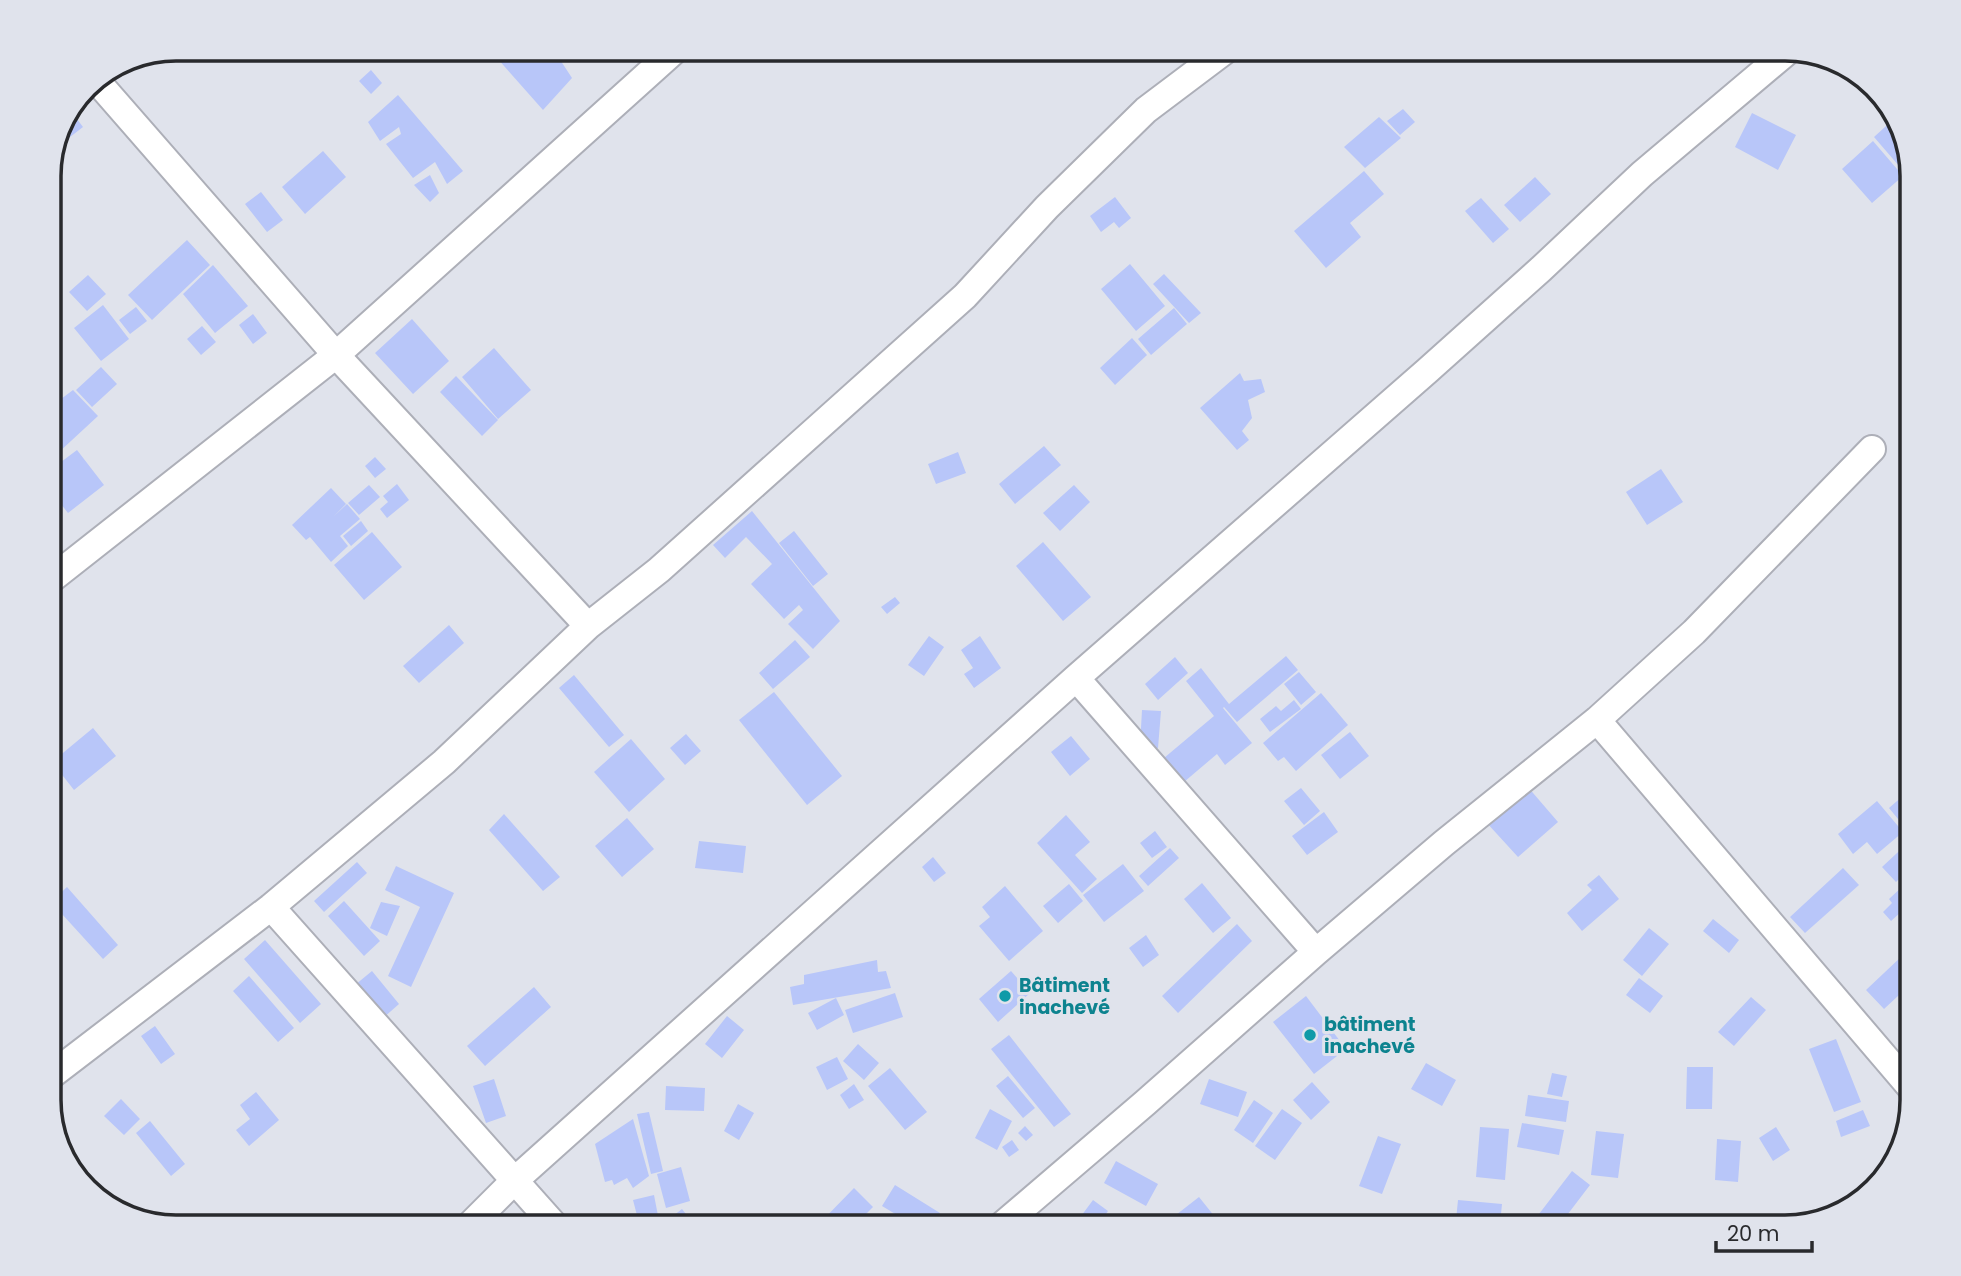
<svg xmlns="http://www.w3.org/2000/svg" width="1961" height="1276" viewBox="0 0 1961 1276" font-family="Poppins,sans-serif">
<rect width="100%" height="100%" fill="#e0e3ec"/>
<path fill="#b8c6f9" d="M489 49H553L572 78 543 110Z
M583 49H608L594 61Z
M371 70 382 83 371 94 359 81Z
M398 95 463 171 447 184 435 162 413 178 386 144 401 134 399 127 380 141 368 122Z
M1403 109 1415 122 1400 135 1387 121Z
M1752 113 1796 135 1778 170 1735 147Z
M74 115 83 127 61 144Z
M1379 117 1401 138 1365 168 1344 147Z
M1896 117 1912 176V181L1874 137Z
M1873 141 1903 176 1872 203 1842 169Z
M323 151 346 177 305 214 282 187Z
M1364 171 1384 194 1350 223 1361 237 1326 268 1294 231Z
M430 175 439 193 430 202 414 185Z
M1535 177 1551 194 1520 222 1504 205Z
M261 192 283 220 267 232 245 204Z
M1115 197 1131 218 1119 228 1114 222 1101 232 1090 216Z
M1481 198 1509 229 1493 243 1465 211Z
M187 240 210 265 152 320 128 295Z
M1130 264 1165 306 1136 331 1101 289Z
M213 265 248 306 215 333 183 294Z
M1164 274 1201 313 1189 323 1153 284Z
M88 275 106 294 87 311 69 292Z
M1912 297V316L1903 305Z
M103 305 129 339 101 361 74 328Z
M136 307 147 321 130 334 119 320Z
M1174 308 1187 324 1151 355 1138 339Z
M253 314 267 333 253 344 239 325Z
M412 319 449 361 413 394 375 353Z
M202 326 216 342 201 355 187 339Z
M1132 338 1147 355 1115 385 1100 368Z
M494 348 531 390 498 419 462 377Z
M101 367 117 384 92 407 76 390Z
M1240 373 1244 381 1261 379 1265 392 1248 400 1252 418 1242 431 1249 440 1237 450 1200 408Z
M456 376 498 420 482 436 440 392Z
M73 390 98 416 58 453 49 441V408Z
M49 442 61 459 49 468Z
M1044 446 1061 465 1015 504 999 484Z
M77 450 104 485 68 513 49 489V471Z
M958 452 966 473 936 484 928 464Z
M375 457 386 469 375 478 365 466Z
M1661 469 1683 502 1647 525 1626 492Z
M397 484 409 500 387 518 380 509 388 502 383 496Z
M369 485 380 497 359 515 348 503Z
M1074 485 1090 502 1060 531 1043 513Z
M331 488 346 504 333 517 347 504 360 519 340 536 348 546 331 562 310 537 306 540 292 525Z
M752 511 840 621 813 649 788 624 803 610 799 605 784 619 751 584 772 564 746 537 725 558 713 545Z
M361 521 368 531 351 546 343 536Z
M794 531 828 574 813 586 779 543Z
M372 532 402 567 364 600 334 565Z
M1043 542 1091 597 1063 621 1016 566Z
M895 597 900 603 887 614 881 607Z
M449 625 464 643 419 683 403 666Z
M929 636 944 647 924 676 908 665Z
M980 636 1001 668 974 688 964 674 973 668 961 650Z
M795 640 810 657 773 689 759 673Z
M1286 656 1298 670 1237 722 1224 707 1223 708 1252 743 1225 765 1217 754 1184 782 1164 758 1214 716 1186 681 1201 668 1229 704Z
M1175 657 1188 673 1158 700 1145 684Z
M1299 672 1316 692 1301 705 1284 684Z
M574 675 624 735 609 747 559 688Z
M774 692 842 776 807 805 739 720Z
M1321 693 1348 725 1296 771 1284 757 1278 761 1263 743Z
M1294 700 1301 709 1270 732 1260 719 1276 706 1281 711Z
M1142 710 1161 711 1158 748 1140 746Z
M93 728 116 756 74 790 52 762Z
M1350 732 1369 756 1340 779 1321 755Z
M686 734 701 751 685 765 670 748Z
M1071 736 1090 759 1070 776 1051 752Z
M631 739 665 779 629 812 594 772Z
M1527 786 1558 822 1518 857 1486 822Z
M1301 788 1320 811 1304 825 1284 801Z
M1912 788V836L1889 808Z
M1877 801 1903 832 1877 854 1867 842 1853 854 1838 834Z
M1324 812 1338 832 1307 855 1292 836Z
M504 814 560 877 543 891 489 830Z
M1066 815 1090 842 1075 855 1097 879 1082 893 1037 843Z
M627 818 654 849 622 877 595 846Z
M1155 831 1167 847 1152 858 1140 843Z
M1912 839V888L1901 877 1896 882 1882 867Z
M699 841 746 846 743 873 695 868Z
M1170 848 1179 858 1148 886 1139 876Z
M933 857 946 873 934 882 922 867Z
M357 862 367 873 324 912 314 901Z
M1123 864 1144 891 1104 922 1083 895Z
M396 866 454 893 411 987 388 976 420 907 385 890Z
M1843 868 1859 885 1805 933 1790 917Z
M1599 875 1619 899 1582 931 1567 913 1592 890 1587 885Z
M1202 883 1231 918 1213 933 1184 899Z
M1069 884 1083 901 1058 923 1043 906Z
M1005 886 1043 931 1009 961 979 926 990 917 982 907Z
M1903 886 1912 896V902L1891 921 1883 912 1892 903 1889 899Z
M67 887 118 945 103 959 51 902Z
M344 901 380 941 364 956 328 916Z
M381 902 400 906 387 936 370 928Z
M1713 919 1739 940 1729 953 1703 931Z
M1237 924 1252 941 1178 1013 1162 996Z
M1649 928 1669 944 1642 976 1623 960Z
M1146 935 1159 955 1143 967 1129 948Z
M265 940 321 1004 300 1023 244 959Z
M1902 956 1912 967V983L1884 1009 1866 990Z
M877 960 878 972 886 971 891 988 793 1005 790 987 804 984V975Z
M372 971 399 1004 382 1019 355 985Z
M1011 971 1030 993 998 1022 979 999Z
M249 976 294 1028 278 1042 233 991Z
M1639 978 1663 996 1650 1013 1626 995Z
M534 987 551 1007 485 1066 467 1046Z
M895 993 903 1017 853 1033 845 1010Z
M1306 996 1346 1049 1314 1074 1273 1022Z
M1751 997 1766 1010 1734 1046 1718 1032Z
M836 998 844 1015 817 1030 808 1013Z
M727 1016 744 1030 722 1058 705 1044Z
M155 1026 175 1054 161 1064 141 1036Z
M1009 1035 1071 1114 1054 1127 991 1049Z
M1836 1039 1861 1102 1834 1112 1809 1049Z
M858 1044 879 1063 864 1080 843 1061Z
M837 1057 848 1079 827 1090 816 1067Z
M1426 1063 1456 1080 1442 1106 1411 1089Z
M1687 1067H1713L1712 1109H1686Z
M890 1068 927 1112 905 1130 868 1086Z
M1552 1073 1567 1076 1562 1097 1547 1094Z
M1008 1076 1035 1108 1023 1118 996 1086Z
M494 1079 506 1116 486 1123 473 1086Z
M1209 1079 1247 1092 1238 1117 1200 1104Z
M1312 1082 1330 1102 1311 1120 1293 1100Z
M854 1084 864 1100 849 1109 840 1095Z
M666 1086 705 1088 704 1111 665 1110Z
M256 1092 279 1120 249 1146 236 1130 250 1119 240 1105Z
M1528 1095 1569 1101 1566 1122 1525 1116Z
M121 1099 140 1119 124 1135 104 1116Z
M1254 1100 1273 1113 1253 1143 1234 1130Z
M738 1104 754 1113 739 1140 724 1131Z
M990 1109 1012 1121 997 1150 975 1138Z
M1282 1109 1302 1123 1275 1160 1255 1146Z
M1863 1110 1870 1126 1841 1137 1836 1121Z
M649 1112 663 1171 651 1174 637 1114Z
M633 1119 649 1176 633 1188 627 1178 614 1185 612 1180 605 1182 595 1144Z
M150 1121 185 1164 171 1176 136 1133Z
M1522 1123 1564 1130 1559 1155 1517 1147Z
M1025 1126 1033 1135 1026 1141 1018 1133Z
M1480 1127 1509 1129 1505 1180 1476 1177Z
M1776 1127 1790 1150 1773 1161 1759 1138Z
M1596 1131 1624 1134 1618 1178 1591 1175Z
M1378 1136 1401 1144 1382 1194 1359 1186Z
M1717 1139 1741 1141 1738 1182 1715 1180Z
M1012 1140 1019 1150 1009 1157 1002 1147Z
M1116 1161 1158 1184 1146 1206 1104 1183Z
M681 1167 690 1201 666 1208 657 1174Z
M1572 1171 1590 1185 1558 1227H1529Z
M895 1185 940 1213 931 1227H917L882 1206Z
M854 1188 873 1207 853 1227H816Z
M654 1195 660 1226 682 1209 696 1227H640L633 1200Z
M1199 1197 1223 1227H1179L1172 1218Z
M1093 1200 1108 1211 1097 1227H1073Z
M1458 1200 1502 1204 1500 1224 1456 1220Z
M1857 1202 1848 1210 1840 1212 1838 1206Z
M1522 1216 1530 1222 1526 1227H1513Z"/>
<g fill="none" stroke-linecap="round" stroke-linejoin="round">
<defs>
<path id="minor" d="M96 80 336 355 588 626
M49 581 336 355 676 49
M1076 678 1316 952
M1597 720 1912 1089
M271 907 556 1227
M49 1077 271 907 444 762 588 626 659 570 965 296 1047 207 1146 110 1227 49
M468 1227 514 1181 1076 678 1427 371 1541 269 1642 174 1789 50
M1000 1227 1145 1103 1316 952 1444 843 1597 720 1694 632 1872 449"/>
</defs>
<use href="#minor" stroke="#adafb8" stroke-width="30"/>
<use href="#minor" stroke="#fff" stroke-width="26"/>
</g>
<g fill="#0f9aa8" stroke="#e0e3ec" stroke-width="2.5">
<circle cx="1005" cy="996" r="7"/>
<circle cx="1310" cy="1035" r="7"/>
</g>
<g text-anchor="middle" stroke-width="6" stroke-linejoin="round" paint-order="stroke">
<g font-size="19" font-weight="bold" fill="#0d838f" stroke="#e0e3ec" text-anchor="start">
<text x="1019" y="992">Bâtiment<tspan x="1019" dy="22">inachevé</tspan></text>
<text x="1324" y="1031">bâtiment<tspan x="1324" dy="22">inachevé</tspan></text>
</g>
</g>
<path d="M0 0H1961V1276H0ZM176 61H1785A115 115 0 0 1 1900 176V1100A115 115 0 0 1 1785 1215H176A115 115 0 0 1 61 1100V176A115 115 0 0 1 176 61Z" fill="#e0e3ec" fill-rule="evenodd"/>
<path fill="none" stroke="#292a2d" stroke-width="3.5" d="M176 61H1785A115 115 0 0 1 1900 176V1100A115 115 0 0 1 1785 1215H176A115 115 0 0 1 61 1100V176A115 115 0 0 1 176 61Z"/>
<path d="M1716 1241v10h96v-10" fill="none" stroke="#292a2d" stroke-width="3.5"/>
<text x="1727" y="1241" font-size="21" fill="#292a2d" stroke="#e0e3ec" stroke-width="5" paint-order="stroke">20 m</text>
</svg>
